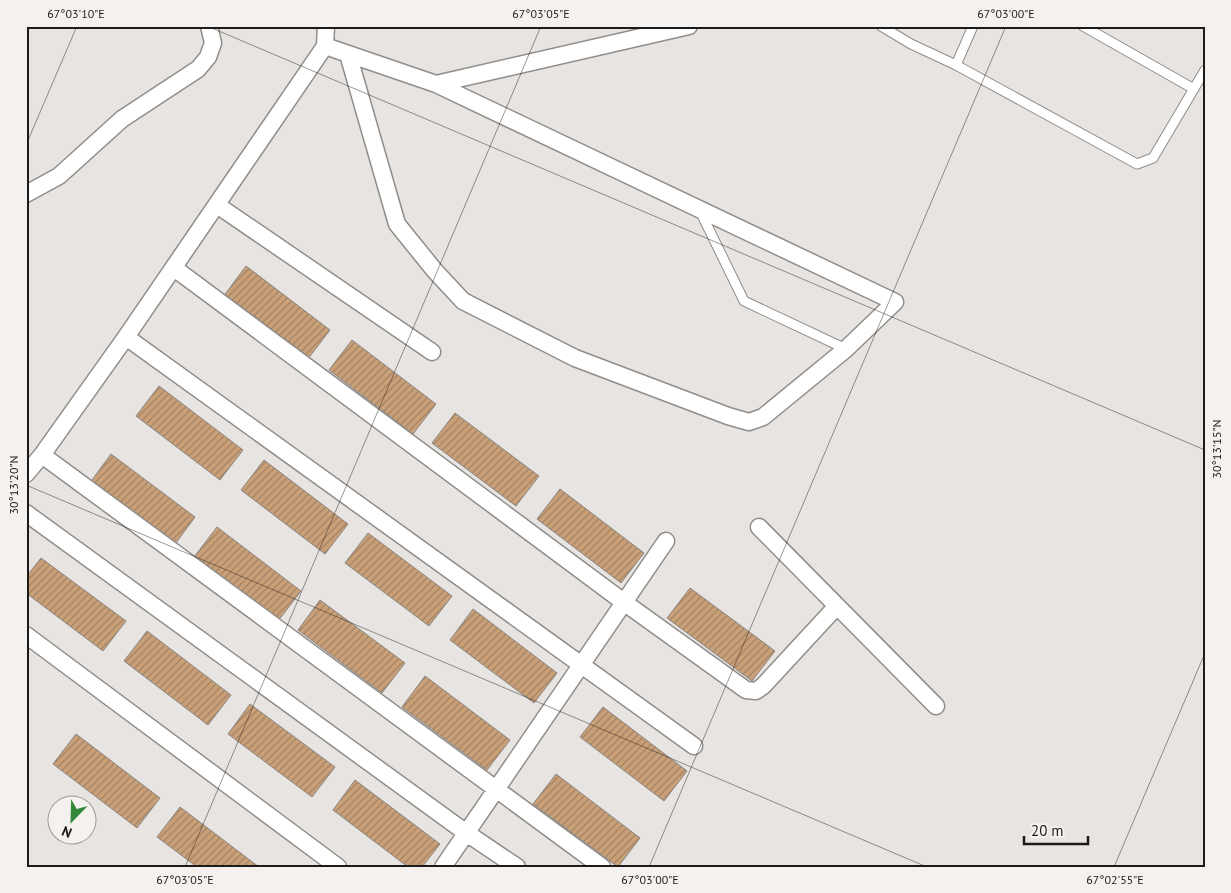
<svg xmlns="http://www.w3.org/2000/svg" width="1231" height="893" viewBox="0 0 1231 893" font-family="'PT Sans',sans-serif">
<defs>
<pattern id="building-hatch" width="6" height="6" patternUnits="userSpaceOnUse" patternTransform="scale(1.25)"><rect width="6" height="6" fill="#c9a078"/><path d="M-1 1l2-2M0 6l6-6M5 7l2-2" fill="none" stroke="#a28262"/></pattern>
</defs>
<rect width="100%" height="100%" fill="#e7e4e1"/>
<path fill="url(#building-hatch)" stroke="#898683" d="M246 266 330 330 307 360 223 297Z
M352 340 436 404 413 434 329 370Z
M159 386 243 450 220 480 136 416Z
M455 413 539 476 516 506 432 443Z
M111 454 195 517 173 547 89 484Z
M264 460 348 524 325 554 241 490Z
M560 489 644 553 621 583 537 519Z
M217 527 301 591 278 621 194 557Z
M368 533 452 596 429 626 345 563Z
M41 558 126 621 103 651 26 593V577Z
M690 588 775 651 752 681 667 618Z
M320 600 405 663 382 693 298 630Z
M473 609 557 673 534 703 450 640Z
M147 631 231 695 208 725 124 661Z
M425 676 510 740 487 770 402 707Z
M250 704 335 767 312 797 228 734Z
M603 707 687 771 664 801 580 737Z
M76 734 160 798 137 828 53 764Z
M556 774 640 838 618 867 533 804Z
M355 780 440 844 422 867H408L333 810Z
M180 807 259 867H197L157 837Z"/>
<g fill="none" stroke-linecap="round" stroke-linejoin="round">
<defs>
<path id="service" d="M881 26 911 44 956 65 973 26
M1083 26 1194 89
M956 65 1137 164 1153 158 1205 70
M700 211 744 301 846 349"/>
<path id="minor" d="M325 46 436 84 895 302 846 349 763 417 749 422 728 416 575 358 463 301 435 271 397 224 348 54
M436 84 689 26
M26 194 59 176 122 119 198 69 208 57 213 43 209 26
M217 205 432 352
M174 268 625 603 746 690 756 691 763 686 836 607
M126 337 694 746
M42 455 602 867
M26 474 42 455 126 337 325 46 326 26
M26 513 465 832 517 867
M759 527 936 706
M26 635 338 867
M443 867 666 541"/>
</defs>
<use href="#service" stroke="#908d8a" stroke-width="11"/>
<use href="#minor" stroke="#908d8a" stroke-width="19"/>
<use href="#service" stroke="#fff" stroke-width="9"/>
<use href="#minor" stroke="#fff" stroke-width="16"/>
</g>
<path fill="none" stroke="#1c1b19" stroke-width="1" stroke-opacity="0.45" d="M207 26 1205 450M26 145 77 26M26 485 927 867M185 867 541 26M649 867 1006 26M1114 867 1205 653"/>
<rect width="1231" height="893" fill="none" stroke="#f4f1ee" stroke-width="55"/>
<g transform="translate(72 820) rotate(203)"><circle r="24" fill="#f4f1ee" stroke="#9e9b99"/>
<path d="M0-4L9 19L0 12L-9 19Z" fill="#318939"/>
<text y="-8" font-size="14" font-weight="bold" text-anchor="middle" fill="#1c1b19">N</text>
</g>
<path d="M1024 836v8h64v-8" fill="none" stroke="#1c1b19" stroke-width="2.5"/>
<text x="1031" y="836" font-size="15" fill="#1c1b19" stroke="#f4f1ee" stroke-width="4" paint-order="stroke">20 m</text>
<rect x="28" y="28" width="1176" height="838" fill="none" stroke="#1c1b19" stroke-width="2"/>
<g font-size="12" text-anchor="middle" fill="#1c1b19">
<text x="76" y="18">67°03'10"E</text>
<text x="541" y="18">67°03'05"E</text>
<text x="1006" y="18">67°03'00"E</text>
<text transform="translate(1217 449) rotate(-90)" y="4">30°13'15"N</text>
<text transform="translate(14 485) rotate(-90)" y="4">30°13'20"N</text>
<text x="185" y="884">67°03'05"E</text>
<text x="650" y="884">67°03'00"E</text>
<text x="1115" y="884">67°02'55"E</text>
</g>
</svg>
